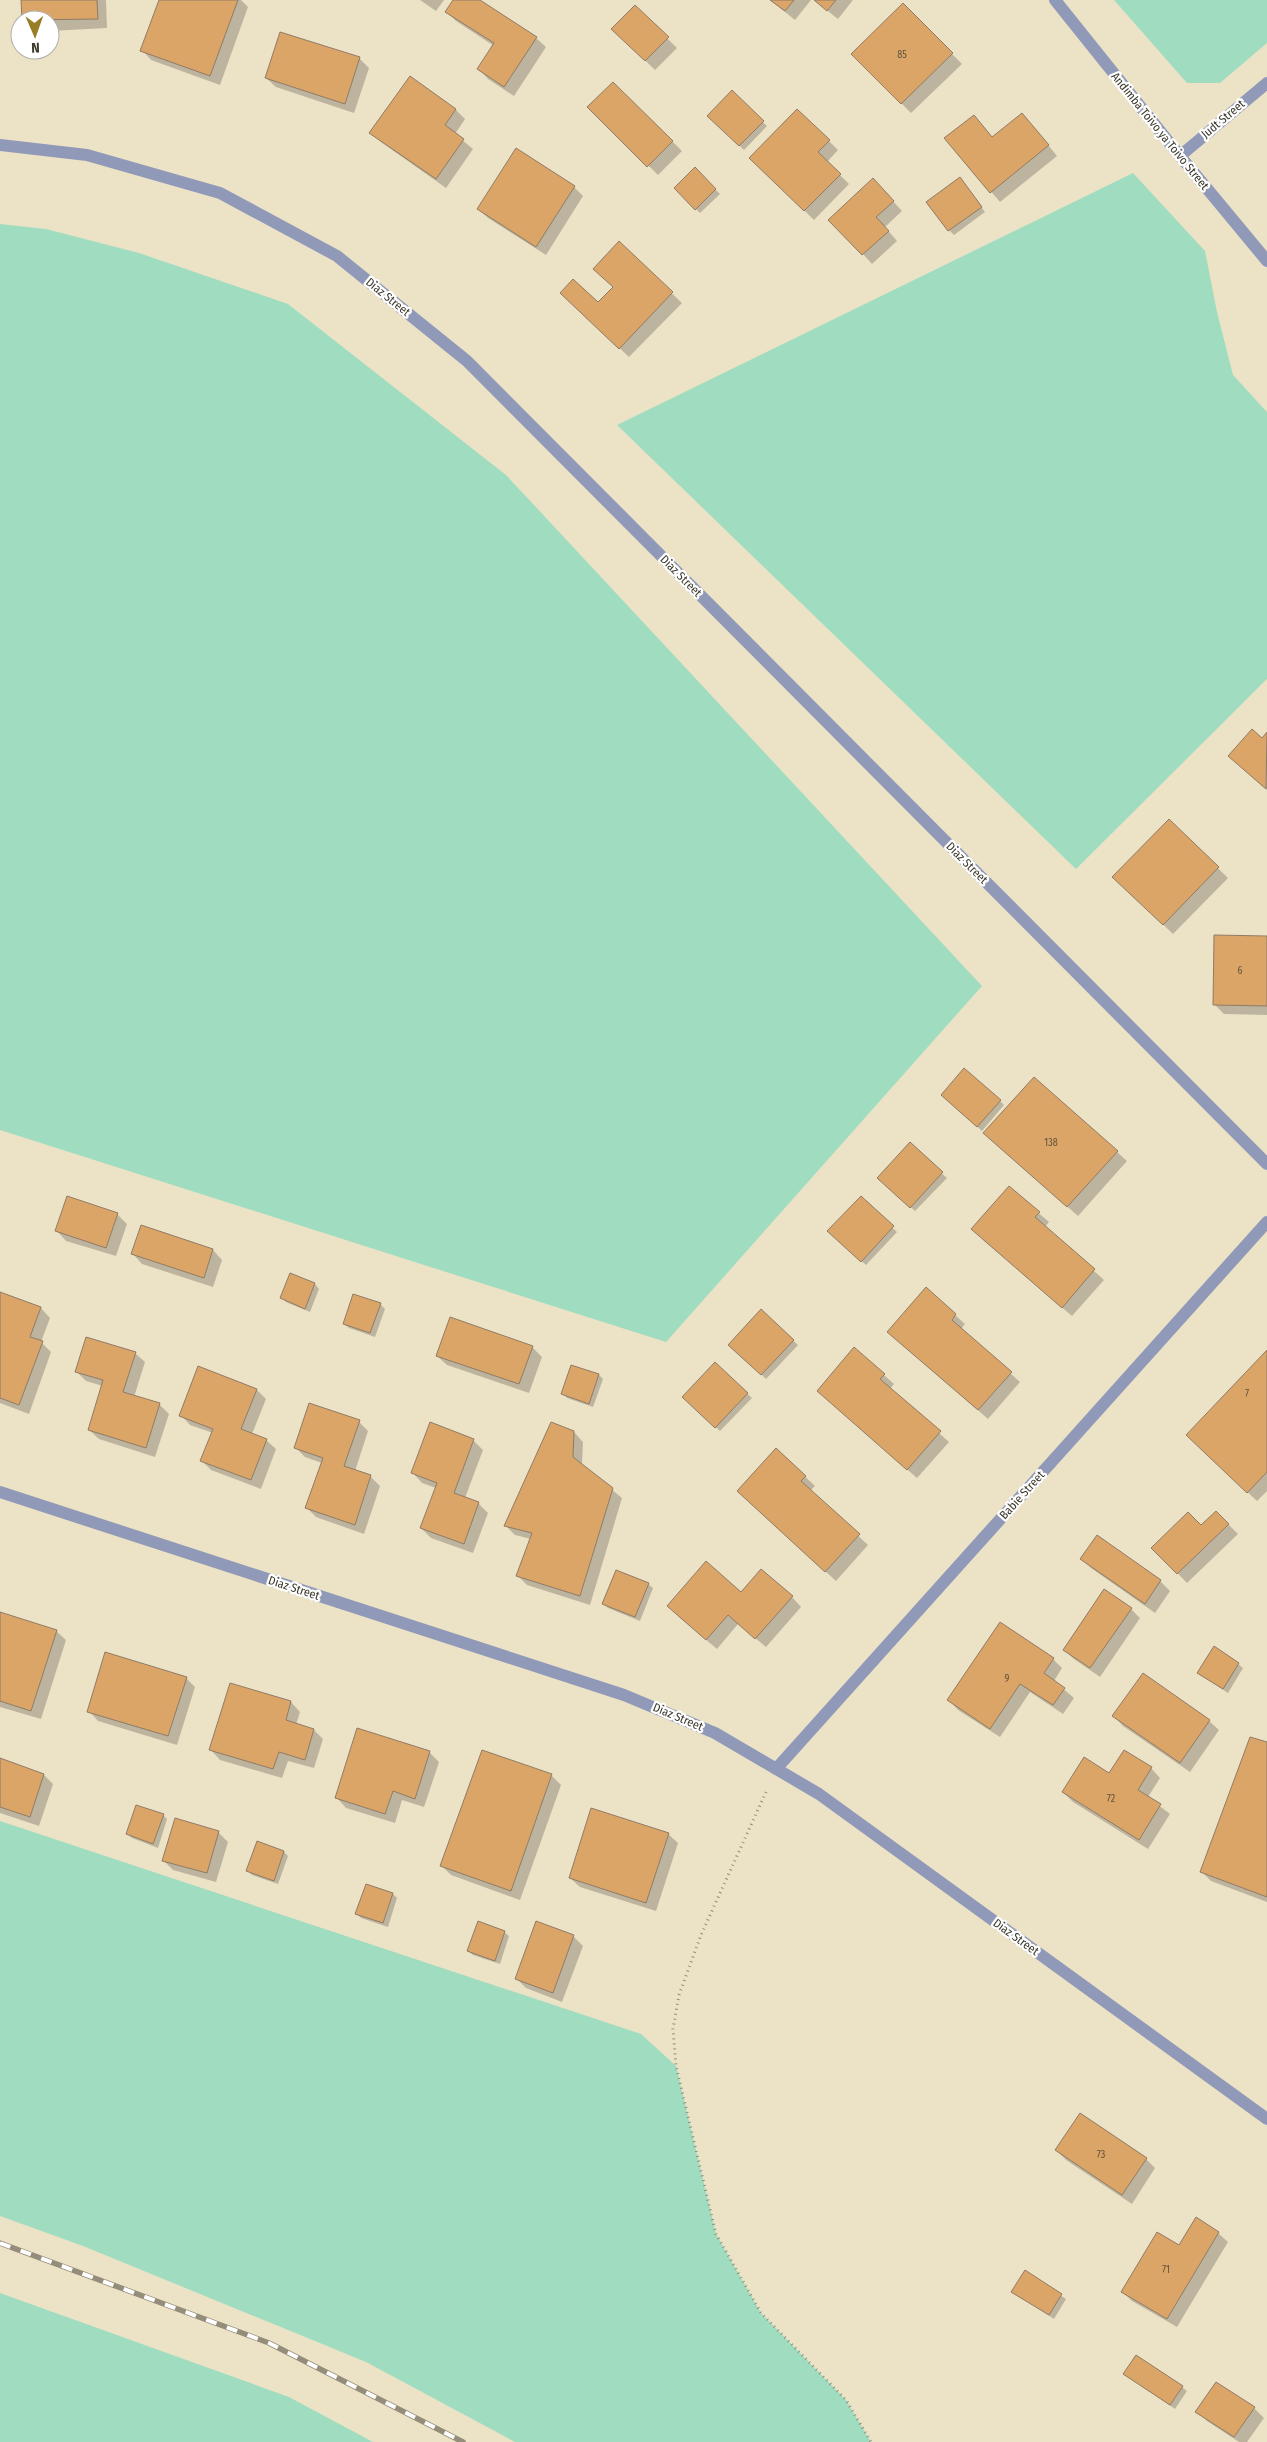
<svg xmlns="http://www.w3.org/2000/svg" width="1267" height="2442" viewBox="0 0 1267 2442" font-family="'Fira Sans Condensed',sans-serif">
<rect width="100%" height="100%" fill="#ece2c6"/>
<path fill="#a0ddc0" d="M1114 0H1267V43L1220 83H1187Z
M1133 173 1205 251 1217 312 1233 375 1267 412V679L1076 869 617 425Z
M0 224 46 229 139 253 288 304 506 475 982 986 666 1342 0 1130Z
M0 1821 641 2034 676 2066 716 2234 761 2313 846 2400 871 2442H515L366 2362 83 2246 0 2216Z
M0 2293 289 2397 373 2442H0Z"/>
<path fill="#0003" d="M22 0H106L107 28 50 31V20H23Z
M160 0H241L248 7 220 85 151 60 142 50Z
M420 0H444L436 11Z
M454 0H477L536 38 546 47 514 96 488 79 479 69 494 46 456 21 447 12Z
M770 0H811L795 20Z
M814 0H853L838 19Z
M903 5 962 64 911 113 853 54Z
M635 7 677 48 655 70 613 29Z
M359 58 369 68 354 113 276 87 266 78Z
M410 78 456 110 465 119 455 134 473 149 446 188 381 142 371 133Z
M613 83 682 151 658 175 589 107Z
M732 92 767 126 744 150 709 116Z
M1031 124 1057 156 1000 202 946 139 983 126 993 138Z
M829 141 838 150 827 162 849 184 814 220 751 158Z
M695 169 720 194 700 213 675 188Z
M964 183 985 212 954 235 949 230Z
M574 187 583 196 546 255 488 218 478 209Z
M882 189 902 211 885 227 897 241 872 264 863 254Z
M619 243 682 303 629 357 571 302 598 304 614 288Z
M1267 734V790L1239 765Z
M1169 820 1228 878 1173 934 1123 886Z
M1267 937V1015L1224 1014 1214 1004Z
M947 1100 1000 1101 1004 1105 982 1131Z
M994 1142 1117 1152 1127 1161 1078 1216Z
M910 1144 947 1178 915 1211 879 1178Z
M1009 1187 1049 1222 1045 1227 1104 1280 1072 1316 982 1239Z
M861 1198 897 1232 866 1265 829 1231Z
M117 1214 127 1224 116 1256 66 1241 57 1231Z
M213 1250 222 1260 213 1287 142 1264 133 1254Z
M291 1275 315 1284 319 1289 310 1312 286 1302 282 1298Z
M0 1293 41 1308 50 1318 41 1342 51 1352 29 1414 0 1403Z
M380 1304 385 1309 375 1337 349 1328 344 1324Z
M761 1311 798 1345 766 1379 730 1345Z
M955 1315 965 1324 961 1329 1020 1382 988 1419 899 1341Z
M532 1347 542 1357 529 1393 447 1365 437 1356Z
M855 1349 894 1384 890 1389 949 1442 917 1478 818 1391Z
M1267 1352V1491L1257 1501 1197 1445Z
M135 1353 145 1362 134 1397 159 1404 169 1414 155 1457 99 1439 89 1430 103 1386 86 1381 77 1372Z
M715 1364 752 1398 720 1431 683 1397Z
M599 1375 603 1379 593 1407 567 1398 563 1394Z
M257 1390 266 1399 252 1434 266 1440 276 1449 261 1489 211 1470 202 1461 213 1433 190 1425 181 1415Z
M359 1422 368 1431 355 1471 371 1477 380 1486 364 1534 316 1517 307 1508 322 1463 305 1457 295 1447Z
M574 1432 583 1442 582 1465 622 1498 590 1605 527 1585 517 1575 531 1539 515 1535 506 1526Z
M473 1440 483 1450 465 1498 478 1503 488 1513 473 1553 431 1538 421 1528 436 1488 422 1483 413 1473Z
M777 1450 815 1486 810 1491 868 1545 836 1581 748 1501Z
M1216 1512 1238 1534 1187 1583 1153 1548 1201 1526Z
M1097 1537 1160 1581 1170 1591 1155 1613 1091 1568 1082 1559Z
M648 1584 653 1588 640 1621 608 1608 604 1604Z
M741 1594 792 1597 801 1607 766 1647 738 1624 717 1649 678 1616Z
M1131 1609 1140 1618 1100 1677 1074 1659 1064 1650Z
M0 1613 56 1631 66 1640 41 1719 0 1707Z
M1053 1659 1062 1668 1054 1681 1074 1698 1063 1714 1030 1692 1000 1737 958 1710 949 1700Z
M1238 1664 1243 1668 1228 1693 1198 1673Z
M186 1678 195 1687 177 1745 98 1721 89 1711Z
M291 1702 300 1712 296 1725 314 1730 323 1739 314 1768 288 1761 282 1778 220 1760 211 1750Z
M1114 1716 1209 1721 1219 1730 1190 1772 1123 1726Z
M1267 1744V1902L1211 1881 1202 1872Z
M429 1752 439 1762 424 1807 402 1800 395 1823 346 1808 337 1798Z
M0 1762 44 1775 53 1784 39 1826 0 1813Z
M1151 1768 1160 1778 1148 1797 1170 1814 1148 1849 1073 1802 1063 1792Z
M551 1775 561 1785 520 1900 451 1875 442 1866Z
M163 1815 167 1819 158 1848 132 1838 127 1834Z
M218 1832 228 1842 216 1882 173 1870 164 1861Z
M668 1834 678 1843 656 1911 580 1887 570 1878Z
M284 1852 288 1856 278 1884 252 1875 248 1871Z
M367 1885 393 1894 397 1898 388 1927 361 1918 357 1914Z
M504 1932 509 1936 500 1964 473 1955 468 1951Z
M573 1936 583 1946 562 2002 526 1988 516 1978Z
M1056 2150 1146 2159 1155 2168 1132 2204 1066 2160Z
M1218 2233 1228 2242 1177 2327 1132 2301 1122 2291 1179 2247Z
M1025 2272 1066 2299 1054 2319 1013 2292Z
M1125 2374 1182 2387 1187 2391 1175 2409Z
M1254 2408 1264 2418 1247 2442H1239L1207 2421 1197 2411Z"/>
<path fill="#dba568" stroke="#8f7b66" d="M21 0H97L98 19 22 20Z
M159 0H238L210 76 140 51Z
M453 0H480L537 37 504 87 477 69 494 43 445 12Z
M770 0H794L785 11Z
M814 0H836L827 11Z
M903 3 953 53 901 104 851 54Z
M635 5 669 37 645 61 611 29Z
M280 32 360 57 345 104 265 78Z
M410 76 456 109 445 125 464 139 436 179 369 133Z
M613 82 673 141 647 167 587 107Z
M732 90 764 121 739 146 707 116Z
M797 109 830 140 818 152 841 174 804 211 749 158Z
M1022 113 1049 145 990 193 944 138 974 115 992 137Z
M516 148 575 186 536 247 477 209Z
M695 167 716 189 695 210 674 188Z
M960 177 982 207 948 231 926 202Z
M873 178 894 201 876 217 889 231 862 255 828 220Z
M619 241 673 292 619 349 560 293 573 279 598 302 613 287 593 269Z
M1252 729 1262 738 1267 732 1266 789 1228 756Z
M1169 819 1219 867 1163 925 1112 877Z
M1214 935 1267 936V1006L1213 1005Z
M964 1068 1001 1100 977 1127 941 1095Z
M1034 1077 1118 1151 1067 1207 983 1133Z
M910 1142 943 1172 910 1208 877 1178Z
M1009 1186 1040 1212 1035 1217 1095 1269 1062 1308 971 1229Z
M67 1196 118 1213 106 1248 55 1231Z
M861 1196 894 1226 861 1262 827 1231Z
M141 1225 213 1249 204 1278 131 1254Z
M290 1273 315 1283 305 1309 280 1298Z
M926 1287 956 1314 952 1320 1012 1372 978 1410 887 1332Z
M0 1292 41 1307 30 1337 43 1341 19 1405 0 1398Z
M353 1294 381 1303 370 1333 343 1324Z
M761 1309 794 1340 761 1375 728 1345Z
M450 1317 533 1346 519 1384 436 1356Z
M86 1337 136 1352 123 1392 160 1403 146 1448 88 1430 103 1380 75 1372Z
M854 1347 885 1374 880 1379 941 1431 907 1470 817 1391Z
M1267 1350V1472L1247 1493 1186 1435Z
M715 1362 748 1393 715 1428 682 1397Z
M571 1365 599 1374 589 1404 561 1394Z
M198 1366 257 1389 241 1429 267 1439 251 1480 200 1461 213 1429 179 1416Z
M309 1403 360 1420 344 1466 371 1475 355 1525 305 1508 323 1458 294 1448Z
M430 1422 474 1439 454 1493 479 1502 464 1544 420 1528 437 1483 411 1473Z
M551 1422 574 1431 573 1457 613 1488 580 1596 516 1576 532 1533 504 1526Z
M776 1448 806 1476 801 1481 860 1534 825 1572 737 1491Z
M1216 1511 1229 1524 1177 1574 1151 1548 1188 1512 1201 1525Z
M1097 1535 1161 1580 1145 1604 1080 1559Z
M706 1561 741 1592 761 1569 793 1596 755 1639 728 1615 706 1640 667 1606Z
M616 1570 649 1583 635 1617 602 1604Z
M1104 1589 1132 1608 1090 1668 1063 1650Z
M0 1612 57 1630 31 1711 0 1701Z
M1000 1622 1054 1658 1044 1673 1065 1688 1053 1705 1020 1684 990 1729 947 1700Z
M1214 1646 1239 1663 1223 1689 1197 1673Z
M105 1652 187 1677 168 1736 87 1712Z
M1143 1673 1210 1720 1180 1763 1112 1716Z
M230 1683 291 1701 286 1720 314 1729 305 1760 279 1752 273 1769 209 1750Z
M357 1728 430 1751 415 1799 393 1791 385 1814 335 1798Z
M1250 1737 1267 1742V1897L1200 1872Z
M482 1750 552 1774 511 1891 440 1866Z
M1124 1750 1152 1767 1138 1790 1161 1804 1139 1840 1062 1792 1084 1757 1109 1773Z
M0 1758 44 1774 30 1817 0 1807Z
M136 1805 164 1814 153 1844 126 1834Z
M591 1808 669 1833 646 1903 569 1878Z
M175 1818 219 1831 207 1873 162 1861Z
M257 1841 284 1851 274 1881 246 1871Z
M366 1884 393 1893 383 1923 355 1914Z
M478 1921 505 1931 495 1961 467 1951Z
M536 1921 574 1935 553 1993 515 1979Z
M1080 2113 1147 2158 1122 2195 1055 2150Z
M1196 2217 1219 2232 1167 2319 1121 2292 1157 2232 1179 2245Z
M1025 2270 1062 2294 1049 2315 1011 2292Z
M1136 2355 1183 2386 1170 2405 1123 2374Z
M1216 2382 1255 2407 1234 2437 1195 2412Z"/>
<g fill="none" stroke-linecap="round" stroke-linejoin="round">
<path stroke="#948d79" stroke-width="3" stroke-dasharray="1 4" stroke-linecap="butt" d="M766 1792 701 1935 679 1995 673 2029 676 2066 716 2234 761 2313 846 2400 871 2442"/>
<path stroke="#909ab8" stroke-width="12" d="M1055 0 1180 156 1267 261
M0 145 87 155 220 193 337 256 467 361 1267 1164
M1180 156 1267 83
M0 1492 624 1695 715 1733 819 1794 1267 2119
M776 1769 1267 1222"/>
<defs>
<path id="rail" d="M0 2243 269 2343 463 2442"/>
</defs>
<use href="#rail" stroke="#948d7a" stroke-width="5.5"/>
<use href="#rail" stroke="#fff" stroke-width="4" stroke-dasharray="11" stroke-linecap="butt"/>
</g>
<g text-anchor="middle" stroke-width="4.5" stroke-linejoin="round" paint-order="stroke">
<g font-size="10" fill="#64533c">
<text x="902" y="58">85</text>
<text x="1240" y="974">6</text>
<text x="1051" y="1146">138</text>
<text x="1247" y="1397">7</text>
<text x="1007" y="1682">9</text>
<text x="1111" y="1802">72</text>
<text x="1101" y="2158">73</text>
<text x="1166" y="2273">71</text>
</g>
<g font-size="12" fill="#3c382d" stroke="#fff">
<text transform="translate(1223 119) rotate(-40)" y="4">Judt Street</text>
<text transform="translate(1160 131) rotate(51)" y="4">Andimba Toivo ya Toivo Street</text>
<text transform="translate(388 297) rotate(39)" y="4">Diaz Street</text>
<text transform="translate(681 576) rotate(45)" y="4">Diaz Street</text>
<text transform="translate(967 863) rotate(45)" y="4">Diaz Street</text>
<text transform="translate(1022 1495) rotate(-48)" y="4">Babie Street</text>
<text transform="translate(294 1588) rotate(18)" y="4">Diaz Street</text>
<text transform="translate(678 1717) rotate(23)" y="4">Diaz Street</text>
<text transform="translate(1016 1937) rotate(36)" y="4">Diaz Street</text>
</g>
</g>
<g transform="translate(35 35) rotate(178)"><circle r="24" fill="#ffffff" stroke="#b1afab"/>
<path d="M0-4L9 19L0 12L-9 19Z" fill="#977d25"/>
<text y="-8" font-size="14" font-weight="bold" text-anchor="middle" fill="#3c382d">N</text>
</g>
</svg>
